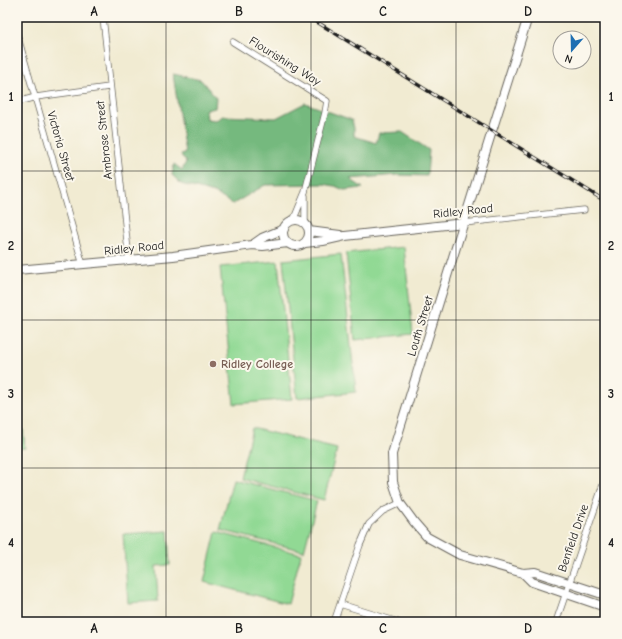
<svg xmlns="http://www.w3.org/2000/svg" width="622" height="639" viewBox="0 0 622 639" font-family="'Comic Neue',sans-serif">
<rect width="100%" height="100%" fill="#fbf7ec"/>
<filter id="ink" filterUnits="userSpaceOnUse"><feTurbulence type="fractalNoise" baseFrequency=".025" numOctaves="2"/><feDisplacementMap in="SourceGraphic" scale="8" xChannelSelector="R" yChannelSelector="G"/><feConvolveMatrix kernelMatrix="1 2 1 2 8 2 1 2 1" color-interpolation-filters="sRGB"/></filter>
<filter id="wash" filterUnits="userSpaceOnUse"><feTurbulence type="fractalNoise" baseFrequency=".012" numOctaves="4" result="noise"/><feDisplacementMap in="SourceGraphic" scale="16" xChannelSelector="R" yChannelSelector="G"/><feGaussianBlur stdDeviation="0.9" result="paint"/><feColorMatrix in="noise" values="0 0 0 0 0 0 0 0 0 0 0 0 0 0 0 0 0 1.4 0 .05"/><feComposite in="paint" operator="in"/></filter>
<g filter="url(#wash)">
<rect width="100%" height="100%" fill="#f1ebd2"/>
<path fill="#91d994" stroke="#567a58" d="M404 247 413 334 355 340 346 253Z
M341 254 356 392 297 398 283 260Z
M278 261 292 399 234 404 220 267Z
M252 428 337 449 324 500 240 478Z
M23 429 25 448 17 449V430Z
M233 479 317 501 304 551 220 530Z
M168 531 170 565 156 566 158 601 128 603 123 534Z
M216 532 301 554 288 604 204 582Z"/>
<path fill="#74b97e" stroke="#486a4d" d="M173 74 201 80 216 98 215 108 206 110 207 119 216 120 223 116 276 118 305 103 352 120 354 128V136L376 143 379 133 402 132 429 150 427 176 397 175 350 179 363 188 344 190 335 186 323 184 265 185 233 204 214 193 181 184 172 175 174 164 182 170 186 162 181 155 185 153Z"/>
</g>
<g filter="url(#ink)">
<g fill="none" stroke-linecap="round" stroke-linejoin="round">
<defs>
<path id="street" d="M103 17 129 260
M17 34 83 265
M233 42 327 101 325 113 305 192 293 221
M17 102 36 97 109 87
M305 196V224
M464 223 584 210
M340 604 398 622
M334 622 360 545 369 524 383 511 400 503
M556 622 605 479"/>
<path id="secondary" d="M528 17 492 131 392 454 393 482 400 503 414 522 427 537 460 555 523 573 535 572 605 595
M283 233a13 13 0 1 1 26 0a13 13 0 1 1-26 0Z
M309 231 340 235
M305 243 323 241 345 236 464 223
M252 245 262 238 284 229
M17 270 173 256 252 245 263 246 288 243
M523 573 532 582 605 607"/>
</defs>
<use href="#street" stroke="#67645c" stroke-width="7"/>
<use href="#secondary" stroke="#67645c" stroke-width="10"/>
<use href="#street" stroke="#fff" stroke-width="5.5"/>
<use href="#secondary" stroke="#fff" stroke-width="8"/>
<defs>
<path id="rail" d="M309 17 605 201"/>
</defs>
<use href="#rail" stroke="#1c1c1c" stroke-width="3.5"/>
<use href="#rail" stroke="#fbf7ec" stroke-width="2" stroke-dasharray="6" stroke-linecap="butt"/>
</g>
</g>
<path fill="none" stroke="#1c1c1c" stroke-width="1" stroke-opacity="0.55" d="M166 17V622M311 17V622M456 17V622M17 171H605M17 320H605M17 468H605"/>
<circle fill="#8d6e63" stroke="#fbf7ec" stroke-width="1.5" cx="213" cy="364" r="4"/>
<g text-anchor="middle" stroke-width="4" stroke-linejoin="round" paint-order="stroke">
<g font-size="12" fill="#1c1c1c" stroke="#fbf7ec">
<text transform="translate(285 61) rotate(32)" y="4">Flourishing Way</text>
<text transform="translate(104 140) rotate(-96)" y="4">Ambrose Street</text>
<text transform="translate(61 146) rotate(74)" y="4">Victoria Street</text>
<text transform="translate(463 211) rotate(-6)" y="4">Ridley Road</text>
<text transform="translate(134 248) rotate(-6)" y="4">Ridley Road</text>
<text transform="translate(420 326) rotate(-73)" y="4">Louth Street</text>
<text transform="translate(573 538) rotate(-71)" y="4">Benfield Drive</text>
</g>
<g font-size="12" font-weight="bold" fill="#785e54" stroke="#fbf7ec" text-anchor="start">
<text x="221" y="368">Ridley College</text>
</g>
</g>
<rect width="622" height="639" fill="none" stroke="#fbf7ec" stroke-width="44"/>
<g transform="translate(572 50) rotate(200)"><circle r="19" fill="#fbf7ec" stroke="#a29f99"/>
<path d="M0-3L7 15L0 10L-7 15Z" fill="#1f6fb2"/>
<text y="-6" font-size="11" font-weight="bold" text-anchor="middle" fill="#1c1c1c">N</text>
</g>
<rect x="22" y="22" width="578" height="595" fill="none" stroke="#1c1c1c" stroke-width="1.5"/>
<g font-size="13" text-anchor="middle" font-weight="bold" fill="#1c1c1c">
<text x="94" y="16">A</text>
<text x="239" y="16">B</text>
<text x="383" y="16">C</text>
<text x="528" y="16">D</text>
<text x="11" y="101">1</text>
<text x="611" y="101">1</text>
<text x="11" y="250">2</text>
<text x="611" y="250">2</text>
<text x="11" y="398">3</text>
<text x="611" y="398">3</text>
<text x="11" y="547">4</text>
<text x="611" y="547">4</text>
<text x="94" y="633">A</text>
<text x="239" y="633">B</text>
<text x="383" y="633">C</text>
<text x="528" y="633">D</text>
</g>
</svg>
